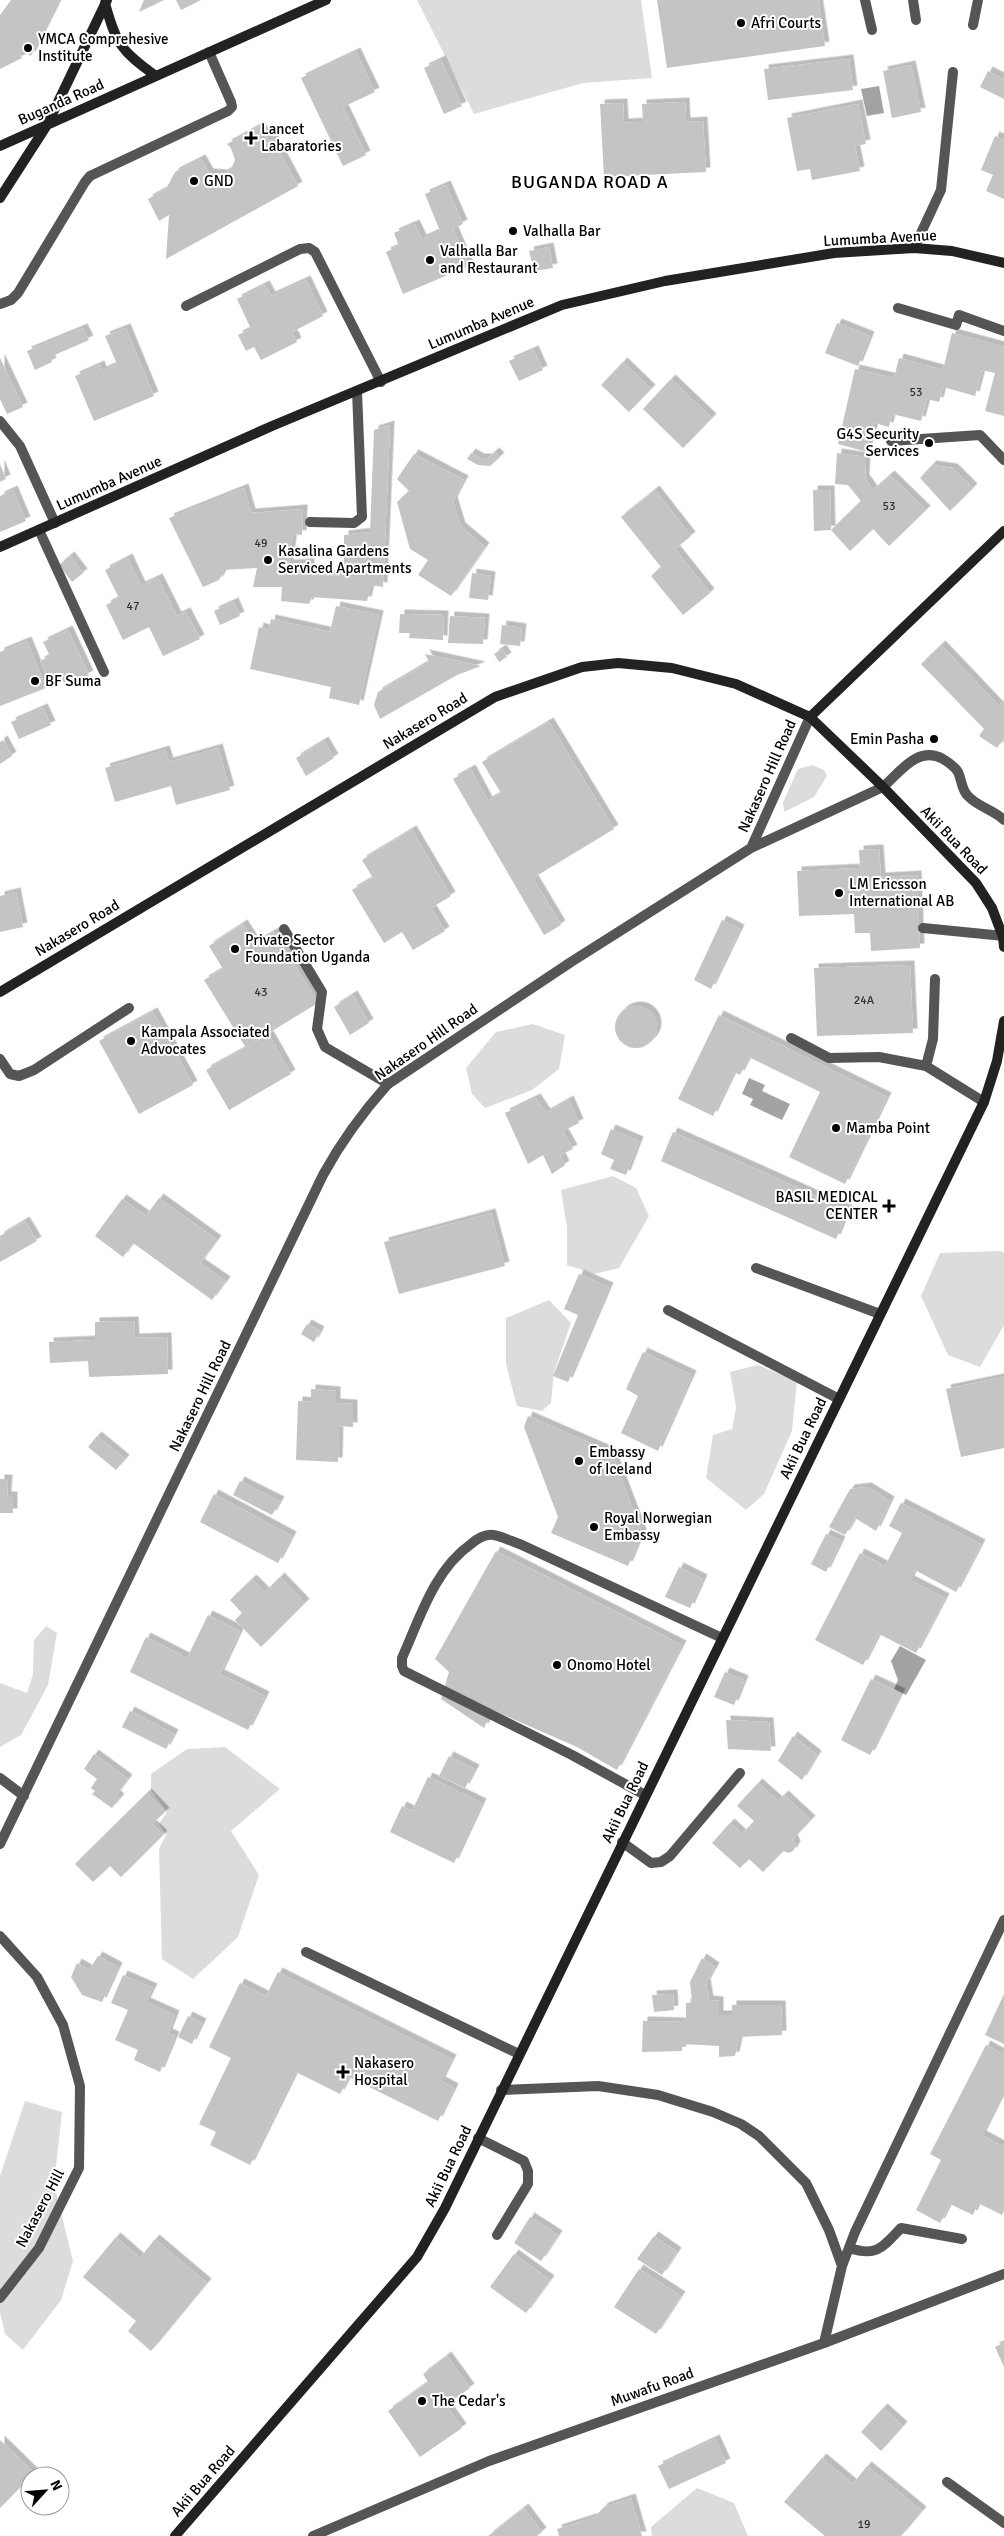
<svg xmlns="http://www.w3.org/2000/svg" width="1004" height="2536" viewBox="0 0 1004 2536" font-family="Signika,sans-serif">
<defs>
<filter id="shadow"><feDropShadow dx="4.5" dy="-4.5" stdDeviation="0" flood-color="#0004"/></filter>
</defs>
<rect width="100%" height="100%" fill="#fff"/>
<path fill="#dcdcdc" d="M417 0H641L652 78 583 83 474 114Z
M812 765 824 770 827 776 814 797 784 812 783 802 798 769Z
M533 1024 565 1035 559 1069 532 1090 485 1108 472 1094 466 1068 496 1032Z
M613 1176 636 1188 649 1216 619 1268 595 1274 567 1265V1228L561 1190Z
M1001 1251 1004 1253V1325L980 1367 948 1355 921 1296 940 1253Z
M549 1300 571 1323 554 1372 551 1403 542 1411 517 1406 506 1364V1318Z
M758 1365 797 1381 792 1431 764 1494 746 1510 706 1478 713 1435 732 1429 736 1407 730 1372Z
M46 1626 57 1633 48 1685 21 1735 0 1747V1683L27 1693 33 1674 34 1640Z
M225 1747 280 1789 231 1831 259 1875 238 1937 193 1979 162 1959 159 1849 166 1835 159 1824 167 1812 151 1790V1774L187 1749Z
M25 2101 62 2112 54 2184 73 2261 61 2300 23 2350 5 2334 0 2312V2176Z
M697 2488 734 2503 748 2536H652L651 2527Z"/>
<path fill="#a3a3a3" d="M879 86 884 113 867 116 861 89Z
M749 1078 765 1085 762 1091 790 1104 782 1120 750 1105 753 1099 742 1094Z
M900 1646 926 1660 906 1695 894 1689 898 1680 891 1661Z"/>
<path fill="#c4c4c4" filter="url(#shadow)" d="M11 0H59L31 56 22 51 19 52 22 58 0 69V15Z
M144 0H164L139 12Z
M176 0H201L181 10Z
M657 0H818L825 46 667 68Z
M356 52 375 92 343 107 366 155 343 166 301 78Z
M849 59 853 90 768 100 764 69Z
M441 60 462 106 444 114 424 68Z
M911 65 921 112 892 118 883 71Z
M988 71 1004 79V99L980 87Z
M685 102 686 122 703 121 706 172 604 177 600 104 623 103 624 123 643 122 642 104Z
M858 104 866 144 855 146 860 171 812 180 810 169 797 171 787 118Z
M260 126 269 141 273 139 298 186 166 259 169 215 159 221 148 199 166 189 175 172 201 159 209 173 223 174 231 169 235 160 231 148 227 144Z
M995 136 1004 140V199L986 191 993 175 981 170Z
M446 185 463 224 453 229 469 266 403 294 386 252 399 246 394 233 415 224 422 239 440 231 425 194Z
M549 247 553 268 534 271 529 251Z
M306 280 323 316 292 332 297 342 261 360 254 347 246 351 238 335 251 329 237 299 265 285 271 296Z
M837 323 870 336 858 366 825 353Z
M83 328 89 340 50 357 52 362 35 370 27 351Z
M126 328 154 396 94 421 75 376 100 365 102 371 117 364 105 336Z
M952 333 1004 347V416L985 411 995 373 982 370 975 396 943 387 939 402 927 399 921 421 892 414 889 427 875 423 867 452 838 444 855 369 894 378 899 358 943 370Z
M534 350 543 370 519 381 509 361Z
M0 358 23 407 7 414 0 399Z
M623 362 651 389 629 412 601 385Z
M671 379 712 418 683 448 643 409Z
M390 425 383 587 371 585 367 601 312 597 309 604 281 601 282 587H253L257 568 224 570 219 580 203 587 169 518 244 488 251 513 303 509 302 535 293 534 289 564 310 563V575L344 576V535L370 532 374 430Z
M495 452 500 457 490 466 478 465 467 459 471 453 480 458H488Z
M837 453 866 457 865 479 873 490 890 475 926 510 889 546 873 529 850 551 831 530 861 501 848 485 835 484Z
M414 454 464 480 453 501 461 527 485 547 451 596 418 575 428 560 410 549 397 502 409 491 397 479Z
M0 464 6 479 0 482Z
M932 465 953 468 973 488 950 511 920 478Z
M13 490 26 521 0 532V496Z
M655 490 691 536 675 549 710 593 683 615 651 576 661 567 621 517Z
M813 490H830L831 530 814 531Z
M70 556 83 573 72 582 59 565Z
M128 558 141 586 158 578 177 616 186 612 200 639 163 656 149 627 123 640 106 605 119 598 105 570Z
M472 573 491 576 488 600 469 598Z
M234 602 240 616 220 625 214 611Z
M336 606 379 615 359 705 329 698 331 687 250 669 259 627 269 630 271 619 330 632Z
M400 614 444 615 443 640 409 638 410 633H399Z
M450 616 485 618 483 644 448 643Z
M502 625 522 628 520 646 500 644Z
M68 630 89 675 66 686 62 679 51 684 40 661 50 656 43 642Z
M27 641 46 688 0 706V652Z
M941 645 999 706 1002 702 1004 703V738L997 748 979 736 984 729 921 664Z
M502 649 507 657 499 662 494 654Z
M425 654 481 666 457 675 380 719 374 705 378 692 429 662Z
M43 708 51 725 19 739 11 722Z
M549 722 614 829 533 878 561 925 544 935 453 779 471 769 488 801 501 793 482 762Z
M3 740 12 756 0 764V742Z
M324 741 334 758 306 776 296 758Z
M218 748 230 790 176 805 171 786 115 802 105 768 165 750 169 762Z
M412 830 451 896 431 908 445 931 413 950 402 932 384 943 352 890 373 878 362 860Z
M879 849 881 877 917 875 920 948 871 951 870 933H855L854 914 799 916 797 871 860 868 859 850Z
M16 892 23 927 0 932V896Z
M722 920 740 929 711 989 694 980Z
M243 924 255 943 274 932 318 1003 249 1045 269 1035 291 1074 229 1110 206 1070 246 1048 204 980 223 969 209 946Z
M910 965 913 1033 817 1036 814 968Z
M353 995 369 1023 350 1035 334 1007Z
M615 1027a21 21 0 1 1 42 0a21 21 0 1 1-42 0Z
M153 1012 193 1085 139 1114 99 1041Z
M719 1015 887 1097 845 1184 789 1157 820 1092 749 1057 740 1075 734 1072 713 1116 678 1099Z
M536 1098 546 1113 569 1100 579 1123 563 1131 573 1149 560 1155 565 1165 552 1174 543 1155 528 1164 505 1113Z
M611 1129 639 1141 626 1175 610 1169 614 1160 601 1154Z
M673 1132 848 1210 836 1239 661 1161Z
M159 1198 217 1240 200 1263 226 1281 212 1300 133 1243 123 1257 95 1236 122 1199 146 1216Z
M491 1213 505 1266 399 1294 384 1242Z
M25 1221 37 1241 0 1262V1236Z
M579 1274 609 1287 568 1382 553 1376 578 1315 564 1309Z
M134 1321 135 1338 167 1337 168 1374 89 1377 88 1361 50 1363 49 1342 95 1340V1322Z
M307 1324 320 1331 314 1342 301 1334Z
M643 1352 692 1375 658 1451 621 1433 638 1396 626 1389Z
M1004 1377V1448L961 1457 946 1389Z
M311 1389 336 1391V1403L353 1404V1427L339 1426 338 1462 296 1460 298 1401 311 1402Z
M528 1416 611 1452 642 1533 628 1566 551 1533 558 1517 524 1427Z
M97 1436 125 1459 116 1470 88 1447Z
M0 1479H8L7 1496H13V1513H0Z
M240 1481 280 1501 272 1515 233 1495Z
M867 1487 890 1501 876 1531 855 1518 845 1535 829 1527 850 1489Z
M214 1494 292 1536 278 1563 200 1522Z
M901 1503 981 1544 956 1592 915 1570 910 1580 945 1598 916 1653 879 1634 863 1665 815 1640 860 1553 885 1566 902 1533 889 1526Z
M826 1534 841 1541 826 1572 811 1564Z
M496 1551 682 1645 617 1770 577 1747 492 1710 484 1728 441 1699 449 1672 435 1659Z
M679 1567 703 1579 690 1608 665 1597Z
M280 1577 305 1603 261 1647 235 1620 242 1613 230 1600 252 1579 265 1592Z
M208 1615 240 1631 220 1674 265 1696 248 1730 130 1672 146 1637 187 1658Z
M725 1672 744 1680 734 1705 714 1697Z
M871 1679 901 1693 870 1755 841 1740Z
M130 1711 174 1734 166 1749 122 1727Z
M726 1720 769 1722 771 1751 728 1749Z
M793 1736 817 1755 802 1780 778 1761Z
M94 1754 128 1779 116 1795 120 1798 112 1808 92 1794 95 1791 91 1788 97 1779 84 1769Z
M449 1756 475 1769 465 1788 439 1776Z
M428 1777 482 1803 454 1863 390 1832 402 1806 412 1811Z
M758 1783 778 1801 784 1795 811 1820 793 1839 796 1845 793 1851 789 1853 783 1851 763 1872 749 1859 740 1868 712 1843 730 1823 742 1834 754 1821 737 1806Z
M147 1793 165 1812 152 1824 163 1835 121 1877 110 1866 93 1882 75 1864Z
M98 1956 118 1967 102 2002 82 1995 71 1977 77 1963 89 1970Z
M702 1958 715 1967 706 1983 709 2000 719 2001V2015H732V2005H781L782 2035 739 2037 735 2056 719 2057V2046L682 2044V2051L642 2052 643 2021 682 2022 686 2017V2003H692L690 1982Z
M278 1972 452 2059 441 2081 454 2088 438 2121 349 2077 340 2094 296 2072 250 2165 210 2145 216 2132 199 2124 231 2058 209 2047 240 1983 266 1996Z
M123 1975 153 1988 146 2002 175 2015 168 2033 175 2036 160 2072 134 2060 138 2050 115 2040 128 2010 111 2003Z
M673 1994 674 2010 654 2012 652 1995Z
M1004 1994V2044L985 2035Z
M188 2016 202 2023 192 2044 178 2037Z
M986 2045 1004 2055V2091L982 2135 1004 2147V2211L1002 2215 978 2203 973 2215 950 2204 940 2223 916 2210 941 2160 930 2154Z
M530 2217 558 2235 541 2261 514 2243Z
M654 2236 677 2252 662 2275 637 2259Z
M116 2237 140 2258 155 2239 207 2283 151 2351 128 2331 136 2321 83 2277Z
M514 2254 550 2280 526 2313 490 2287Z
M639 2269 681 2296 656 2334 614 2307Z
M1004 2343V2367L995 2347Z
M447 2356 470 2388 446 2405 462 2428 420 2457 388 2411 428 2382 423 2374Z
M883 2408 903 2426 881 2451 861 2432Z
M715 2439 726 2463 669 2489 658 2466Z
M0 2440 34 2473 0 2508Z
M822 2458 853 2484 867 2466 922 2511 901 2536H825L784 2502Z
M631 2498 642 2536H559L557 2529 595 2517 604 2507Z
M524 2508 542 2532 537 2536H488Z"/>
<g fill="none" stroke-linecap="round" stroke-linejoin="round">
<path stroke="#555" stroke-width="10" d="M865 0 872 30
M913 0 916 20
M973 25 978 0
M914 248 941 190 953 72
M0 304 11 300 18 293 85 182 90 176 228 111 232 107 231 102 209 52
M186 306 300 249 309 248 315 252 381 382
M898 308 956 325 959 315 1004 331
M0 421 20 446 55 523
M891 441 980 435 1004 460
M310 522 354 523 362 517 357 391
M39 530 104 672
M883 787C900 772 918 745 943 759 948 762 955 767 958 772 962 780 961 789 968 796 978 807 994 810 1004 820
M923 928 1004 936
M284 929 322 992 317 1029 325 1047 388 1084
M791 1038 829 1058 879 1057 926 1066 984 1102
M0 1059 10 1074 19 1076 34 1070 129 1008
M926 1066 933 1039 935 979
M756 1268 880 1314
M668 1310 839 1399
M645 1795 572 1755 404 1671 402 1666V1658C420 1618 434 1570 471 1544 477 1539 485 1534 493 1535 502 1536 513 1542 522 1545L722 1638
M622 1842 651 1863 661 1862 670 1856 740 1773
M306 1952 519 2054
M501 2090 598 2086 658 2095 713 2112 741 2124 759 2136 806 2183 829 2230 842 2266
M478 2138 524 2161 528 2171V2184L497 2235
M849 2248C877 2257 882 2248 901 2228L962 2239
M824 2343 842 2266 855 2232 1004 1920
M947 2482 1004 2523"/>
<path stroke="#555" stroke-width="10" d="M751 848 810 717
M0 1778 24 1796
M0 1844 323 1175C341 1142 362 1113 388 1084L571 962 751 848 883 787
M0 1936 37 1977 63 2025 80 2086 79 2168 39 2248 0 2298
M313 2536 489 2461 824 2343 1004 2274"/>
<path stroke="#222" stroke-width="10" d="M105 3C116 44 121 51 156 76
M0 146 326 0
M0 198 47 125 107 0
M0 547 272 426 562 305 665 281 834 253 914 248 952 251 1004 263
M810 717 1004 531
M0 992 495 697 582 667 618 663 672 668 736 684 810 717 883 787 976 883 992 908 1003 937 1004 947
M175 2536 417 2257 445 2208 984 1102 997 1061 1004 1021"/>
</g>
<g fill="#000" stroke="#fff" stroke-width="2">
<circle cx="741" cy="23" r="5"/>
<circle cx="28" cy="48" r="5"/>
<path d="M248.5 130.5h5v5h5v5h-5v5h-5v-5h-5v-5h5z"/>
<circle cx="194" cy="181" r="5"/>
<circle cx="513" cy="231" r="5"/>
<circle cx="430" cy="260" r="5"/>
<circle cx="929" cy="443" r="5"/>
<circle cx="268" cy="560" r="5"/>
<circle cx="35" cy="681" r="5"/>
<circle cx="934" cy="739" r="5"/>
<circle cx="839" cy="893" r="5"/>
<circle cx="235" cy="949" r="5"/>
<circle cx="131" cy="1041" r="5"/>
<circle cx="836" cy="1128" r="5"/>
<path d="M886.5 1198.5h5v5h5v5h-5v5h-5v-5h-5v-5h5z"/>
<circle cx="579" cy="1461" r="5"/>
<circle cx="594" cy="1527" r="5"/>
<circle cx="557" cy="1665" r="5"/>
<path d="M340.5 2064.5h5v5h5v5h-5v5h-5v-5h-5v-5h5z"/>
<circle cx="422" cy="2401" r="5"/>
</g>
<g text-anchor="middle" stroke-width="4" stroke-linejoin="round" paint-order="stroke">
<g font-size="12" fill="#313131">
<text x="916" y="396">53</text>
<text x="889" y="510">53</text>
<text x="261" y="547">49</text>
<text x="133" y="610">47</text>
<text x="261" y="996">43</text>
<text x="864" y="1004">24A</text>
<text x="864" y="2528">19</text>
</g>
<g font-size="15" fill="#000" stroke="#fff" text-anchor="start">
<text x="751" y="28">Afri Courts</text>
<text x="38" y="44">YMCA Comprehesive<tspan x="38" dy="17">Institute</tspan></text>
<text x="261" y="134">Lancet<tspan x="261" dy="17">Labaratories</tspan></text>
<text x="204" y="186">GND</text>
<text x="523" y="236">Valhalla Bar</text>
<text x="440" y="256">Valhalla Bar<tspan x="440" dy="17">and Restaurant</tspan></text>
<text x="919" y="439" text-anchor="end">G4S Security<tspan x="919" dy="17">Services</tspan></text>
<text x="278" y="556">Kasalina Gardens<tspan x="278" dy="17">Serviced Apartments</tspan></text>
<text x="45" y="686">BF Suma</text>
<text x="924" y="744" text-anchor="end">Emin Pasha</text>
<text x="849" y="889">LM Ericsson<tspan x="849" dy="17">International AB</tspan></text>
<text x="245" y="945">Private Sector<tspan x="245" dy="17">Foundation Uganda</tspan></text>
<text x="141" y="1037">Kampala Associated<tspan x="141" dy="17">Advocates</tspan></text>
<text x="846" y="1133">Mamba Point</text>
<text x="878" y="1202" text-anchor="end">BASIL MEDICAL<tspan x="878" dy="17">CENTER</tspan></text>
<text x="589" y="1457">Embassy<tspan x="589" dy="17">of Iceland</tspan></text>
<text x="604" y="1523">Royal Norwegian<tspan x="604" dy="17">Embassy</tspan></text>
<text x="567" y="1670">Onomo Hotel</text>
<text x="354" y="2068">Nakasero<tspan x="354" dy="17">Hospital</tspan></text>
<text x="432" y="2406">The Cedar's</text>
</g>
<g font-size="15" fill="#000" stroke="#fff">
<text transform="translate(61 102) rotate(-24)" y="5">Buganda Road</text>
<text transform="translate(880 238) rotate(-3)" y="5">Lumumba Avenue</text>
<text transform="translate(481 323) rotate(-23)" y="5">Lumumba Avenue</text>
<text transform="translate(109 483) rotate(-24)" y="5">Lumumba Avenue</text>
<text transform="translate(425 721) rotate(-31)" y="5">Nakasero Road</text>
<text transform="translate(767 776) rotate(-66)" y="5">Nakasero Hill Road</text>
<text transform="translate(954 840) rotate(46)" y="5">Akii Bua Road</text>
<text transform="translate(77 928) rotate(-31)" y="5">Nakasero Road</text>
<text transform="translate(426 1042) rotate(-35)" y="5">Nakasero Hill Road</text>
<text transform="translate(200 1396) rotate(-64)" y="5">Nakasero Hill Road</text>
<text transform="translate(803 1438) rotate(-64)" y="5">Akii Bua Road</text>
<text transform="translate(625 1802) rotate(-64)" y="5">Akii Bua Road</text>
<text transform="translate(448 2166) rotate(-64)" y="5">Akii Bua Road</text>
<text transform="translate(40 2208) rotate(-62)" y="5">Nakasero Hill</text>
<text transform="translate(652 2387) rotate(-20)" y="5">Muwafu Road</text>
<text transform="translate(203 2481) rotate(-49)" y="5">Akii Bua Road</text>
</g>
<g font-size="18" letter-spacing="1" fill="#000" stroke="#fff">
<text x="590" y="188">BUGANDA ROAD A</text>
</g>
</g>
<g transform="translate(45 2491) rotate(64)"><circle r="24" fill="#ffffff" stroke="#999999"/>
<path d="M0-4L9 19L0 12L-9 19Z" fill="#000000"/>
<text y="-8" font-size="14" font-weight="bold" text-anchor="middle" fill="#000000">N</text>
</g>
</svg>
